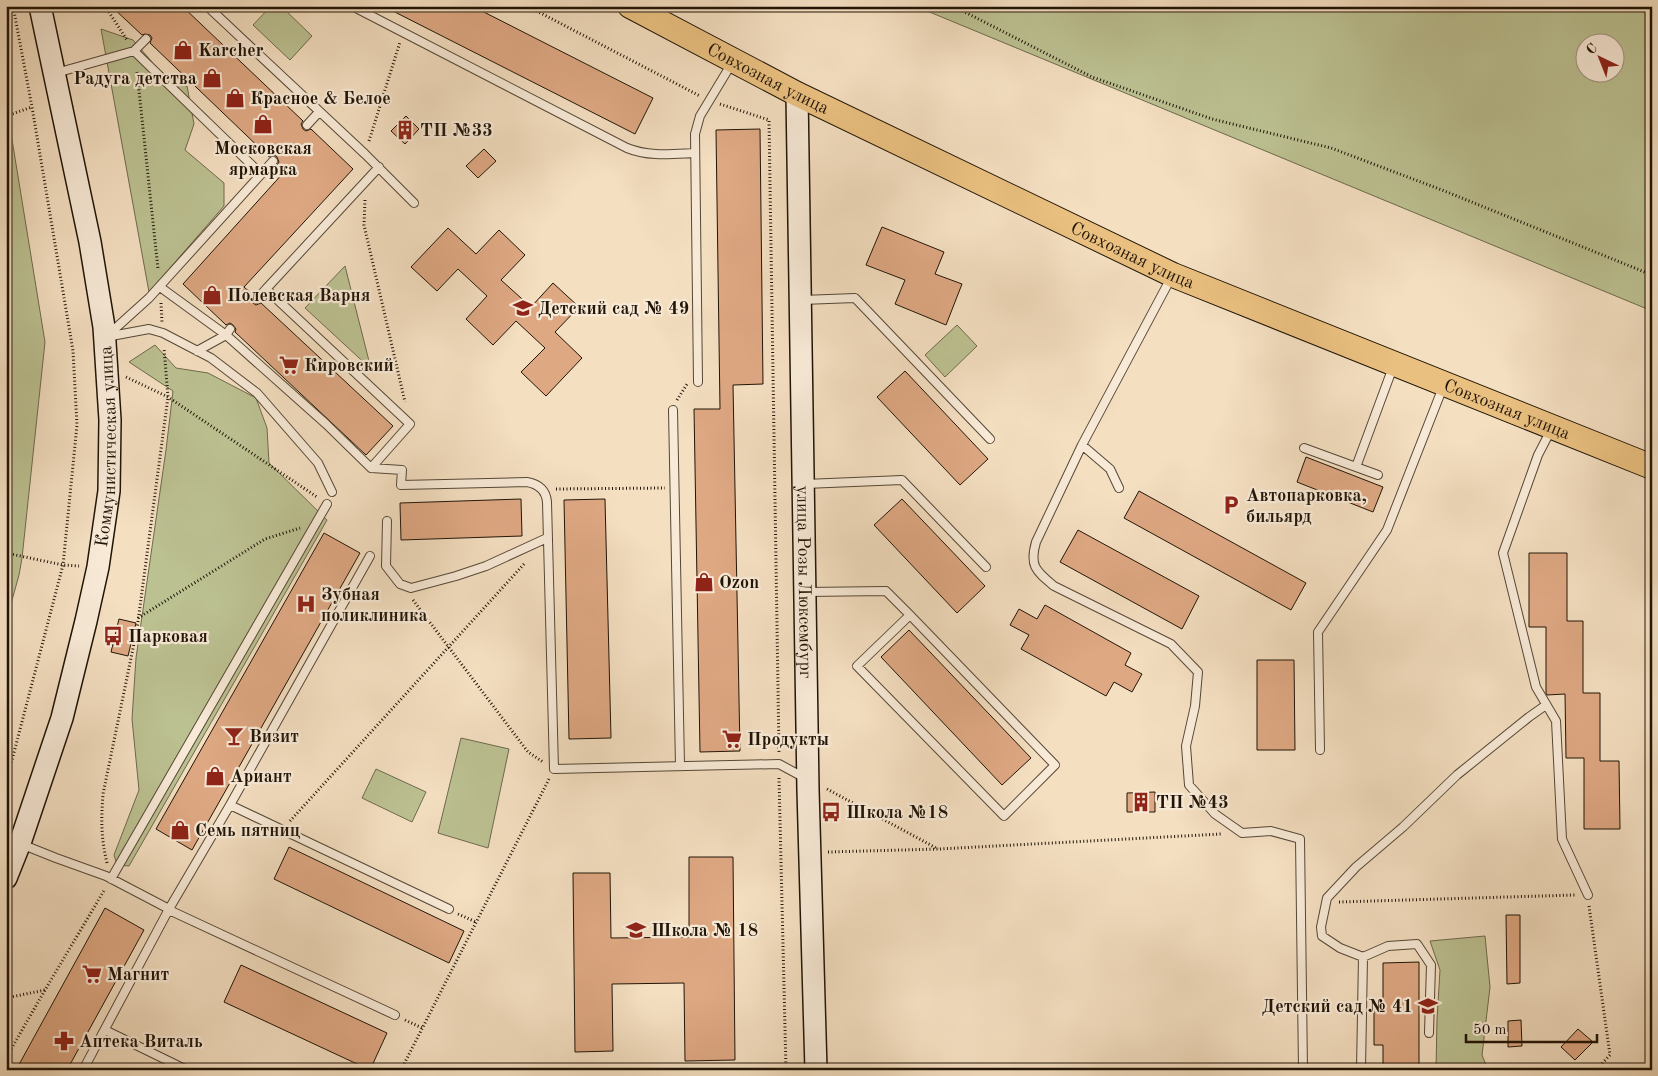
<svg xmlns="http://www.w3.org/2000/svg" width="1658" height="1076" viewBox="0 0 1658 1076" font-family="'Old Standard TT',serif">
<rect width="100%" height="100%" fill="#f4dfc1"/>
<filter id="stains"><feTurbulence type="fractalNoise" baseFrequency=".004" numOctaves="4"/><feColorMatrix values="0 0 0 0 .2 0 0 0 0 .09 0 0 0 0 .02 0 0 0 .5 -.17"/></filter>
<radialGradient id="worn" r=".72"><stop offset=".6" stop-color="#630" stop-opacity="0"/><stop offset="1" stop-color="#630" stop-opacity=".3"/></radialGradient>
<path fill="#bcc192" stroke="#6e6a4c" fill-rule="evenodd" d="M271 6H281L312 36 290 60 253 25Z
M915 6H1652V311ZM1616 42V72H1586V42Z
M101 29 133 40 152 62V84L187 86 194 124 185 150 224 183V206L149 292Z
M6 114 8 115 45 342 22 558 19 575 6 622Z
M345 266 371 369 305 308Z
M957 325 977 346 945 377 925 355Z
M155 345 176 368 208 373 256 398 267 428 269 463 327 520 129 866 117 865 114 855 139 790 132 719 136 658 166 450 173 391 129 362Z
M461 738 509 749 488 848 438 833Z
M376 769 426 792 412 822 362 798Z
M1485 936 1490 987 1482 1055 1488 1070H1436L1437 1020 1440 970 1430 941Z"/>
<path fill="#dea883" stroke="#201407" d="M111 6H182L303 121 301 124 303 129 306 131 311 129 353 169 244 287 253 295 251 298 253 303 256 305 261 303 393 426 366 455 235 332 236 329 233 325 230 323 226 325 183 284 284 172 277 165 279 162 277 157 274 155 269 157 150 43 152 38 150 35 145 34 142 35Z
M383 6H472L653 98 635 134Z
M406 116 419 129 405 144 391 131Z
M760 129 763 384 733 385 740 751 700 752 694 409H720L716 130Z
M484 149 496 161 478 178 466 166Z
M882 227 944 252 935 274 962 284 946 325 895 304 905 280 866 265Z
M448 228 476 254 499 230 525 255 501 280 531 307 553 283 579 307 555 332 582 358 546 396 521 372 545 348 516 321 493 345 466 319 487 296 458 269 437 291 411 267Z
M905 371 988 459 960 485 877 397Z
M1306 457 1383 487 1373 512 1297 482Z
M1139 491 1306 583 1291 610 1124 518Z
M521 499 522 536 401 540 400 503Z
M605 499 611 738 569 739 564 500Z
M902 499 985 586 957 613 874 525Z
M1078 530 1199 596 1182 629 1060 562Z
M324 533 360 553 192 850 156 829Z
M1529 553H1567V621H1583V693H1600V761H1619L1620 829H1584V758H1566L1565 694 1547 695 1546 693V627H1529Z
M1045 605 1131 653 1125 665 1142 674 1132 692 1114 682 1106 696 1021 649 1029 635 1010 625 1019 609 1037 619Z
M119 619 136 623 128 656 111 652Z
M909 630 1031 758 1002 785 881 657Z
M1257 660H1294L1295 750H1257Z
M1155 792V812H1127V793Z
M289 847 464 931 449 963 274 879Z
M689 857H733L735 1060 685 1061 684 983 612 984 613 1051 575 1052 573 873H610L611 938 689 937Z
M105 908 144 930 67 1070H16Z
M1506 915H1520V983L1507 984Z
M1419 962V1070H1383V1045H1374V1008H1383V963Z
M241 965 387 1033 370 1070 224 1002Z
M1521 1020 1522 1046 1508 1047V1021Z
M1578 1029 1593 1042 1575 1060 1561 1047Z"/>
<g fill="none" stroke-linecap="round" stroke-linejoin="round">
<defs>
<path id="lane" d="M207 6 365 154 414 203
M352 6 627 148C649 157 672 154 695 153
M134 51 261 174
M56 73 134 51 146 39
M307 125 319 112
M379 167 266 289 410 424 371 468 402 470 401 485 527 482C538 484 546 490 547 502L554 769 779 764 805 778
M1172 276 1082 445 1036 542C1029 566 1036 571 1054 586L1171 644 1198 672 1195 706 1186 746 1189 785 1215 814 1242 833 1271 831 1300 839 1303 1070
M160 287 226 335 326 424 371 468
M257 299 266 289
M802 300 855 298 990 439
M108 335 149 298 273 161
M106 337 149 329 163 333 211 358 257 393 318 463 332 492
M197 351 226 335 230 329
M698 382 695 134 700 116 732 63
M673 410 680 766
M1552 428 1538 455 1503 553 1536 687 1556 721 1562 839 1588 895
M1082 445 1110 469 1119 488
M1304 448 1356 467 1393 367
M1356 467 1378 475
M805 484 902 480 986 567
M387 521 386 566 400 584 411 588 456 576 486 566 547 538
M370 556 230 805 449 909
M805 592 886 591 910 615 1055 765 1004 816 857 666 910 615
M1320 750 1318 632 1387 530 1443 387
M21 844 56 858 106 876 169 909
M111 879 327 504
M169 910 395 1015
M105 1030 187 1070
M1429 1033 1431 965 1417 944 1388 946 1363 957 1340 948 1322 936 1321 927 1327 898 1356 867 1403 827 1457 775 1529 717 1546 705
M83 1070 169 909 230 805
M1361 1070 1363 957"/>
<g id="secondary">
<path id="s1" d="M797 94 808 790 816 1070"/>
<path id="s2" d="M6 878 20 843 62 718 86 621 98 567 109 491 110 420 104 327 90 242 40 6"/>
</g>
<g id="primary">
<path id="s3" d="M630 6 797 94 1173 275 1652 467"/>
</g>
</defs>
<use href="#lane" stroke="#554736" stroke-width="10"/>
<use href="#secondary" stroke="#201407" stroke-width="24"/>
<use href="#primary" stroke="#201407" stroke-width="26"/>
<path stroke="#201407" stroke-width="3" stroke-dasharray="1 2.5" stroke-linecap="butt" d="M105 6 127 40
M527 6 700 96
M953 6 1092 77 1212 119 1331 148 1442 190 1652 275
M137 72 158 269
M720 104 769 120 779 752
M6 116 32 107
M369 141 400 42
M365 200 364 225 405 402
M161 303 162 322
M126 377 168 397 317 497
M677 400 687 384
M556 489 665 488
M6 553 63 565 79 566
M413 600 528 752 543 762
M138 618 265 539 300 528
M779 778 786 1070
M6 783 63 565 77 425 73 351 32 107 13 6
M827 789 938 849
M290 821 525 563
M828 852 939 849 1221 834
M107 863C101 838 101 820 103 794L137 629 168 397 164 348
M1339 902 1575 895
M1589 906 1610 1055 1596 1070
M458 914 476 922
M6 998 45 990 105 889
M405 1020 422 1028
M6 1058 45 990
M401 1070 549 779"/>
<use href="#lane" stroke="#f8ead7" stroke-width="8"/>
<use href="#secondary" stroke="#f8ead7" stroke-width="21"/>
<use href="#primary" stroke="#eac080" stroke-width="24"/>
</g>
<defs>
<symbol id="shop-bare" viewBox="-9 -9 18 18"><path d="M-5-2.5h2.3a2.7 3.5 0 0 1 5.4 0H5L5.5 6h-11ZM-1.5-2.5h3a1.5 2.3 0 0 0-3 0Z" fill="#8f2418" stroke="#f8ead7" stroke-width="2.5" paint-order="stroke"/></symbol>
<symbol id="building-bare" viewBox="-9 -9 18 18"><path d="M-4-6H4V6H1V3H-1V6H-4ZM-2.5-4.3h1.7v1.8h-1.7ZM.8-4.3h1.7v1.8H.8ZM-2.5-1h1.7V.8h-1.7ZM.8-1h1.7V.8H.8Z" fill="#8f2418" stroke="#f8ead7" stroke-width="2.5" paint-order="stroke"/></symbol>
<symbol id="school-bare" viewBox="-9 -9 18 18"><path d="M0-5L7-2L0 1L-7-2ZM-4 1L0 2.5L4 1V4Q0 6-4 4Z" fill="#8f2418" stroke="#f8ead7" stroke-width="2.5" paint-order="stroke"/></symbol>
<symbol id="supermarket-bare" viewBox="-9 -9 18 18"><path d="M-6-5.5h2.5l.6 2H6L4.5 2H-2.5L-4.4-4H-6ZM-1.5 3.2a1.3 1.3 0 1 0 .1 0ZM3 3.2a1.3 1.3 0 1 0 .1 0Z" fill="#8f2418" stroke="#f8ead7" stroke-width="2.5" paint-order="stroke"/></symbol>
<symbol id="parking-bare" viewBox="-9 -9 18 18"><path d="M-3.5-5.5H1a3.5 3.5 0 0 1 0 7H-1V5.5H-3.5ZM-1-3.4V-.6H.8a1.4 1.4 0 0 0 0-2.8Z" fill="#8f2418" stroke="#f8ead7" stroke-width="2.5" paint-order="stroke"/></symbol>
<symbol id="hospital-bare" viewBox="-9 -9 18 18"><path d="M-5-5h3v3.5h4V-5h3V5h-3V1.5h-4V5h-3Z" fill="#8f2418" stroke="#f8ead7" stroke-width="2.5" paint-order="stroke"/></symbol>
<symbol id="bus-bare" viewBox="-9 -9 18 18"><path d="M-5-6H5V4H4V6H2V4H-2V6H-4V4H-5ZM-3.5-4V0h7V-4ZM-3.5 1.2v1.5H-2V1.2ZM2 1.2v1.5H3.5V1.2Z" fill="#8f2418" stroke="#f8ead7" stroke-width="2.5" paint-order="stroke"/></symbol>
<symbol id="bar-bare" viewBox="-9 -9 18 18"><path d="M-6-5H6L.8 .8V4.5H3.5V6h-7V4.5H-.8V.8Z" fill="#8f2418" stroke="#f8ead7" stroke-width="2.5" paint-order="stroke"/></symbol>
<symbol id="pharmacy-bare" viewBox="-9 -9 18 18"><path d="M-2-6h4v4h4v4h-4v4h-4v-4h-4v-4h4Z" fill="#8f2418" stroke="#f8ead7" stroke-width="2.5" paint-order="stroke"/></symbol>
</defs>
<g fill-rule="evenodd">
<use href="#shop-bare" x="169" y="36" width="28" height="28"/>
<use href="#shop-bare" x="198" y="64" width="28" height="28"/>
<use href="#shop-bare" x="221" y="84" width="28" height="28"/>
<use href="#shop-bare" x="249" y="110" width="28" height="28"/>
<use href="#building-bare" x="391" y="116" width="28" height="28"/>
<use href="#shop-bare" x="198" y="281" width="28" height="28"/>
<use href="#school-bare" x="509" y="294" width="28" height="28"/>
<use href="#supermarket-bare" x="275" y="351" width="28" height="28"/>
<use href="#parking-bare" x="1217" y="491" width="28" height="28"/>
<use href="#shop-bare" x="690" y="568" width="28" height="28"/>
<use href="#hospital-bare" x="292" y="590" width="28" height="28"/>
<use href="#bus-bare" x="99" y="622" width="28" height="28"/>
<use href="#bar-bare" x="220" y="722" width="28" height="28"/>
<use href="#supermarket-bare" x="718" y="725" width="28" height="28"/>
<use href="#shop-bare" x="201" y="762" width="28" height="28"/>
<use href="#building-bare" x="1127" y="788" width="28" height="28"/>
<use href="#bus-bare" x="817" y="798" width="28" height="28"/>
<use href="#shop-bare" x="166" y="816" width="28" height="28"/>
<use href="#school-bare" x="622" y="916" width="28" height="28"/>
<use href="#supermarket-bare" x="78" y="960" width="28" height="28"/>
<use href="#school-bare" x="1414" y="992" width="28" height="28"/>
<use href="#pharmacy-bare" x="50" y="1027" width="28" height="28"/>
</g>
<g text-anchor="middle" stroke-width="4.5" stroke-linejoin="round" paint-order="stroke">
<g font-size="18" font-weight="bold" fill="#201407" stroke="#f8ead7" text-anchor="start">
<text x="198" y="56">Karcher</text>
<text x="197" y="84" text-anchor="end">Радуга детства</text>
<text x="250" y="104">Красное &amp; Белое</text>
<text x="420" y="136">ТП №33</text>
<text x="263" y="154" text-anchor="middle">Московская<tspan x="263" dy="21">ярмарка</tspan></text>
<text x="227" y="301">Полевская Варня</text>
<text x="538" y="314">Детский сад № 49</text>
<text x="304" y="371">Кировский</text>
<text x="1246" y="501">Автопарковка,<tspan x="1246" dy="21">бильярд</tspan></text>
<text x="719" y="588">Ozon</text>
<text x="321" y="600">Зубная<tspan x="321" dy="21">поликлиника</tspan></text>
<text x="128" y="642">Парковая</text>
<text x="249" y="742">Визит</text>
<text x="747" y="745">Продукты</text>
<text x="230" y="782">Ариант</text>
<text x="1156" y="808">ТП №43</text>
<text x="846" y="818">Школа №18</text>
<text x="195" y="836">Семь пятниц</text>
<text x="651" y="936">Школа № 18</text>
<text x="107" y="980">Магнит</text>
<text x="1413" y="1012" text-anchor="end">Детский сад № 41</text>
<text x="79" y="1047">Аптека Виталь</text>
</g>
<g font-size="18" fill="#201407" stroke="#f8ead7">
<text dy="6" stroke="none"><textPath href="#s3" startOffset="156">Совхозная улица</textPath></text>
<text dy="6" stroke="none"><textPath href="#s3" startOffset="561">Совхозная улица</textPath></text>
<text dy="6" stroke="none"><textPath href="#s3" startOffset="966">Совхозная улица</textPath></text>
<text dy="6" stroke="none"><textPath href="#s2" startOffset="446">Коммунистическая улица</textPath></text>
<text dy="6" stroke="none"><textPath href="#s1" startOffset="488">улица Розы Люксембург</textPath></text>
</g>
</g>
<rect width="1658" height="1076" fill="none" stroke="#f4dfc1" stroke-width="25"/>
<rect x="8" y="8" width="1643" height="1061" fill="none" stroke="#201407" stroke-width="2.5"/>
<rect x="12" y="12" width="1633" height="1051" fill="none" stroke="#201407"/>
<g transform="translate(1600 58) rotate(317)"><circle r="24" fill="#f8ead7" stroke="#a29484"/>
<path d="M0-4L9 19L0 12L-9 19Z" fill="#8f2418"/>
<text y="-8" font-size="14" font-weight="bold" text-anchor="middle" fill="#201407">С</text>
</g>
<path d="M1466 1034v8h131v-8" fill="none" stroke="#201407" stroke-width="2.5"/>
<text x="1473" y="1034" font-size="15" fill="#201407" stroke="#f8ead7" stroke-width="4" paint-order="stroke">50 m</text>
<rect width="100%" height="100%" filter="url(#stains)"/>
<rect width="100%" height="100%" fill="url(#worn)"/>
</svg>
